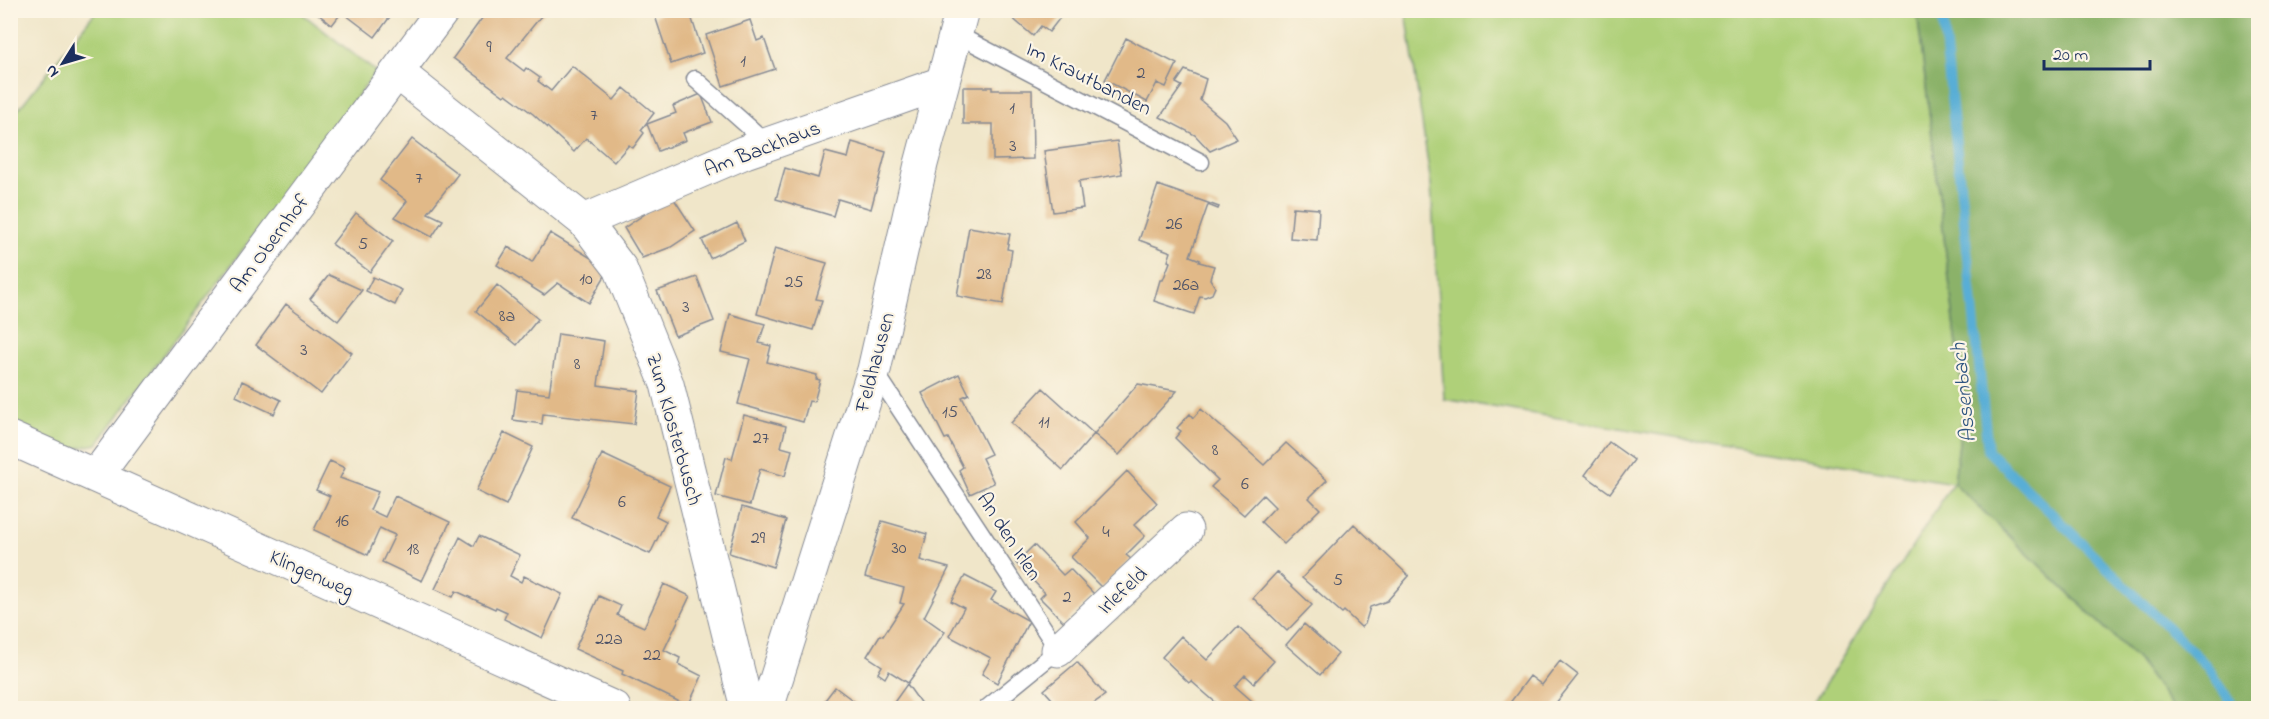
<svg xmlns="http://www.w3.org/2000/svg" width="2269" height="719" viewBox="0 0 2269 719" font-family="'Indie Flower',sans-serif">
<rect width="100%" height="100%" fill="#fcf5e5"/>
<filter id="ink" filterUnits="userSpaceOnUse"><feTurbulence type="fractalNoise" baseFrequency=".0167" numOctaves="2"/><feDisplacementMap in="SourceGraphic" scale="12" xChannelSelector="R" yChannelSelector="G"/><feConvolveMatrix kernelMatrix="1 2 1 2 8 2 1 2 1" color-interpolation-filters="sRGB"/></filter>
<filter id="wash" filterUnits="userSpaceOnUse"><feTurbulence type="fractalNoise" baseFrequency=".008" numOctaves="4" result="noise"/><feDisplacementMap in="SourceGraphic" scale="24" xChannelSelector="R" yChannelSelector="G"/><feGaussianBlur stdDeviation="1.35" result="paint"/><feColorMatrix in="noise" values="0 0 0 0 0 0 0 0 0 0 0 0 0 0 0 0 0 1.4 0 .05"/><feComposite in="paint" operator="in"/></filter>
<g filter="url(#wash)">
<rect width="100%" height="100%" fill="#f0e6c9"/>
<path fill="#afd079" stroke="#65806c" stroke-width="1.5" d="M96 11H299L376 72 97 444 64 451 11 423 10 120Z
M1406 11H1917L1964 404 1954 483 2137 659 2173 708H1810L1953 483 1444 399 1431 185Z"/>
<path fill="#8bb269" stroke="#537064" stroke-width="1.5" d="M1917 11H2258V708H2173L2137 659 1954 483 1964 404Z"/>
<g fill="none" stroke-linecap="round" stroke-linejoin="round">
<path stroke="#59aed6" stroke-width="10" d="M1942 10 1988 451 2206 665 2235 708"/>
</g>
<g id="blocks">
<path fill="#e1b988" d="M313 10H395L375 37 342 12 332 25Z
M488 10H546L507 58 524 71 526 68 540 78 538 81 551 91 572 66 614 100 624 88 654 113 641 130 644 133 633 148 629 145 614 162 586 138 574 152 533 114 506 94 504 96 453 58Z
M670 10H689L703 53 671 64 655 16Z
M1003 10H1066L1049 32 1041 26 1033 36Z
M750 20 757 41 764 38 775 69 723 86 706 35Z
M1126 38 1177 64 1166 87 1157 83 1147 102 1105 80Z
M1185 70 1206 79 1200 100 1225 121 1237 139 1210 151 1195 135 1160 117 1182 86 1176 83Z
M963 87H992V90H1032L1033 159 993 160V124H963Z
M701 94 712 122 683 133 686 140 658 151 647 124 676 113 673 106Z
M412 139 458 174 428 213 443 220 432 237 395 217 407 201 380 180Z
M1117 141 1122 174 1079 181 1083 208 1053 212 1044 151Z
M852 142 886 152 871 209 838 199 833 216 776 199 785 168 818 178 825 152 848 158Z
M1158 185 1219 207 1218 209 1208 205 1190 256 1200 260 1199 262 1214 266 1210 279 1215 287 1212 294 1205 297 1200 296 1194 314 1154 301 1160 280H1163L1170 262 1168 261 1171 252 1139 240Z
M672 196 695 231 671 247 642 258 624 228Z
M1293 207 1319 209 1317 240 1290 238Z
M356 213 393 241 370 272 332 244Z
M737 223 745 241 710 258 702 240Z
M969 227 1010 234 1007 249 1012 250 1003 304 957 296Z
M550 233 609 269 589 303 558 283 544 295 497 265 508 247 532 262Z
M775 248 827 263 816 299 822 300 813 330 757 314Z
M329 275 362 290 338 321 310 299Z
M373 277 402 290 395 305 366 291Z
M697 277 714 321 675 336 657 291Z
M497 285 538 319 517 345 476 311Z
M286 304 352 353 321 394 256 345Z
M730 314 765 324 759 343 771 346 767 362 817 375 816 379 820 380 814 402 809 401 803 422 738 404 750 359 721 352Z
M558 334 604 341 598 385 639 391 634 424 543 414 542 424 513 420 517 390 549 394Z
M959 374 969 394 962 397 991 454 982 458 994 483 970 494 959 470 963 467 948 438 945 439 922 393Z
M242 381 281 400 274 414 236 396Z
M1138 384 1177 391 1119 455 1094 434Z
M1043 388 1094 434 1063 470 1011 423Z
M1201 409 1264 465 1286 443 1327 480 1309 498 1320 509 1284 544 1261 522 1275 507 1263 495 1244 515 1211 487 1218 480 1175 438 1181 431 1177 428 1190 414 1193 418Z
M744 415 786 426 781 447 792 450 785 476 760 469 750 505 716 496 726 457 732 459Z
M504 433 533 447 506 505 476 491Z
M1609 442 1634 460 1610 493 1585 475Z
M602 454 670 486 656 516 666 521 650 554 572 518Z
M330 461 345 468 340 478 378 492 370 510 385 517 395 496 450 522 422 581 382 562 395 535 388 532 380 528 368 555 314 530 330 496 316 490Z
M1127 471 1157 503 1134 525 1145 536 1126 555 1131 559 1102 588 1071 557 1090 538 1076 522Z
M742 507 786 520 773 567 729 553Z
M882 521 927 534 920 560 949 568 924 617 945 632 908 683 889 671 885 678 878 673 882 666 867 656 880 635 883 636 904 604 900 603 904 588 865 577Z
M1354 524 1409 576 1387 601 1370 607 1365 624 1361 627 1344 611 1342 613 1302 578Z
M479 536 520 555 510 576 521 582 524 576 562 594 542 638 504 619 507 612 496 607 495 609 456 591 453 597 435 589 460 537 474 546Z
M1034 545 1063 575 1070 569 1094 594 1065 623 1040 598 1045 593 1016 563Z
M1277 572 1312 605 1287 631 1253 598Z
M965 576 996 592 991 600 1029 621 997 683 982 674 991 658 949 636 964 608 951 601Z
M664 584 690 596 664 650 680 658 678 664 702 676 688 706 622 674 623 671 575 649 599 596 621 606 617 615 644 627Z
M1304 624 1338 654 1320 675 1286 645Z
M1238 627 1274 661 1254 683 1245 675 1235 686 1252 701 1244 708H1222L1191 681 1189 683 1162 657 1181 636 1207 660Z
M1560 661 1578 675 1552 708H1506L1530 676 1542 685Z
M1077 662 1105 695 1094 703 1098 708H1060L1044 690Z
M907 684 924 708H890Z
M835 687 863 708H819Z"/>
</g>
</g>
<g filter="url(#ink)">
<use href="#blocks" fill-opacity="0" stroke="#868a94" stroke-width="1.5"/>
<g fill="none" stroke-linecap="round" stroke-linejoin="round">
<defs>
<path id="service" d="M956 34 1201 162
M695 79 768 144
M874 370 1058 650 987 708"/>
<path id="minor" d="M397 72 584 221 620 268 667 384 747 708
M584 221 745 152 942 83
M10 438 614 708
M96 476 443 10
M1058 650 1186 530
M767 708 874 370 921 164 962 10"/>
</defs>
<use href="#service" stroke="#868a94" stroke-width="19"/>
<use href="#minor" stroke="#868a94" stroke-width="35"/>
<use href="#service" stroke="#fff" stroke-width="16"/>
<use href="#minor" stroke="#fff" stroke-width="33"/>
</g>
</g>
<g text-anchor="middle" stroke-width="4.5" stroke-linejoin="round" paint-order="stroke">
<g font-size="18" fill="#4c5268">
<text x="489" y="52">9</text>
<text x="743" y="66">1</text>
<text x="1141" y="78">2</text>
<text x="1012" y="113">1</text>
<text x="594" y="120">7</text>
<text x="1013" y="151">3</text>
<text x="419" y="183">7</text>
<text x="1174" y="229">26</text>
<text x="363" y="249">5</text>
<text x="984" y="279">28</text>
<text x="586" y="284">10</text>
<text x="794" y="287">25</text>
<text x="1186" y="290">26a</text>
<text x="686" y="312">3</text>
<text x="507" y="321">8a</text>
<text x="304" y="355">3</text>
<text x="577" y="369">8</text>
<text x="950" y="417">15</text>
<text x="1044" y="427">11</text>
<text x="761" y="443">27</text>
<text x="1215" y="455">8</text>
<text x="1245" y="489">6</text>
<text x="622" y="507">6</text>
<text x="342" y="526">16</text>
<text x="1106" y="537">4</text>
<text x="758" y="543">29</text>
<text x="899" y="553">30</text>
<text x="413" y="554">18</text>
<text x="1338" y="585">5</text>
<text x="1067" y="602">2</text>
<text x="609" y="644">22a</text>
<text x="652" y="660">22</text>
</g>
<g font-size="21" fill="#1b2f5e" stroke="#fcf5e5">
<text transform="translate(1089 78) rotate(27)" y="7">Im Krautbanden</text>
<text transform="translate(762 148) rotate(-21)" y="7">Am Backhaus</text>
<text transform="translate(269 243) rotate(-53)" y="7">Am Obernhof</text>
<text transform="translate(874 362) rotate(-75)" y="7">Feldhausen</text>
<text transform="translate(675 429) rotate(74)" y="7">Zum Klosterbusch</text>
<text transform="translate(1010 536) rotate(57)" y="7">An den Irlen</text>
<text transform="translate(312 573) rotate(24)" y="7">Klingenweg</text>
<text transform="translate(1122 590) rotate(-43)" y="7">Irlefeld</text>
</g>
<g font-size="22" font-style="italic" fill="#2e5582" stroke="#fcf5e5">
<text transform="translate(1962 393) rotate(-96)" y="8">Assenbach</text>
</g>
</g>
<rect width="2269" height="719" fill="none" stroke="#fcf5e5" stroke-width="36"/>
<g transform="translate(63 63) rotate(233)" stroke="#fcf5e5" stroke-width="4.5" paint-order="stroke">
<path d="M0-4.5L10 22L0 15L-10 22Z" fill="#1b2f5e"/>
<text y="-9" font-size="16" font-weight="bold" text-anchor="middle" fill="#1b2f5e">N</text>
</g>
<path d="M2044 60v9h106v-9" fill="none" stroke="#1b2f5e" stroke-width="3"/>
<text x="2053" y="60" font-size="18" fill="#1b2f5e" stroke="#fcf5e5" stroke-width="4.5" paint-order="stroke">20 m</text>
</svg>
